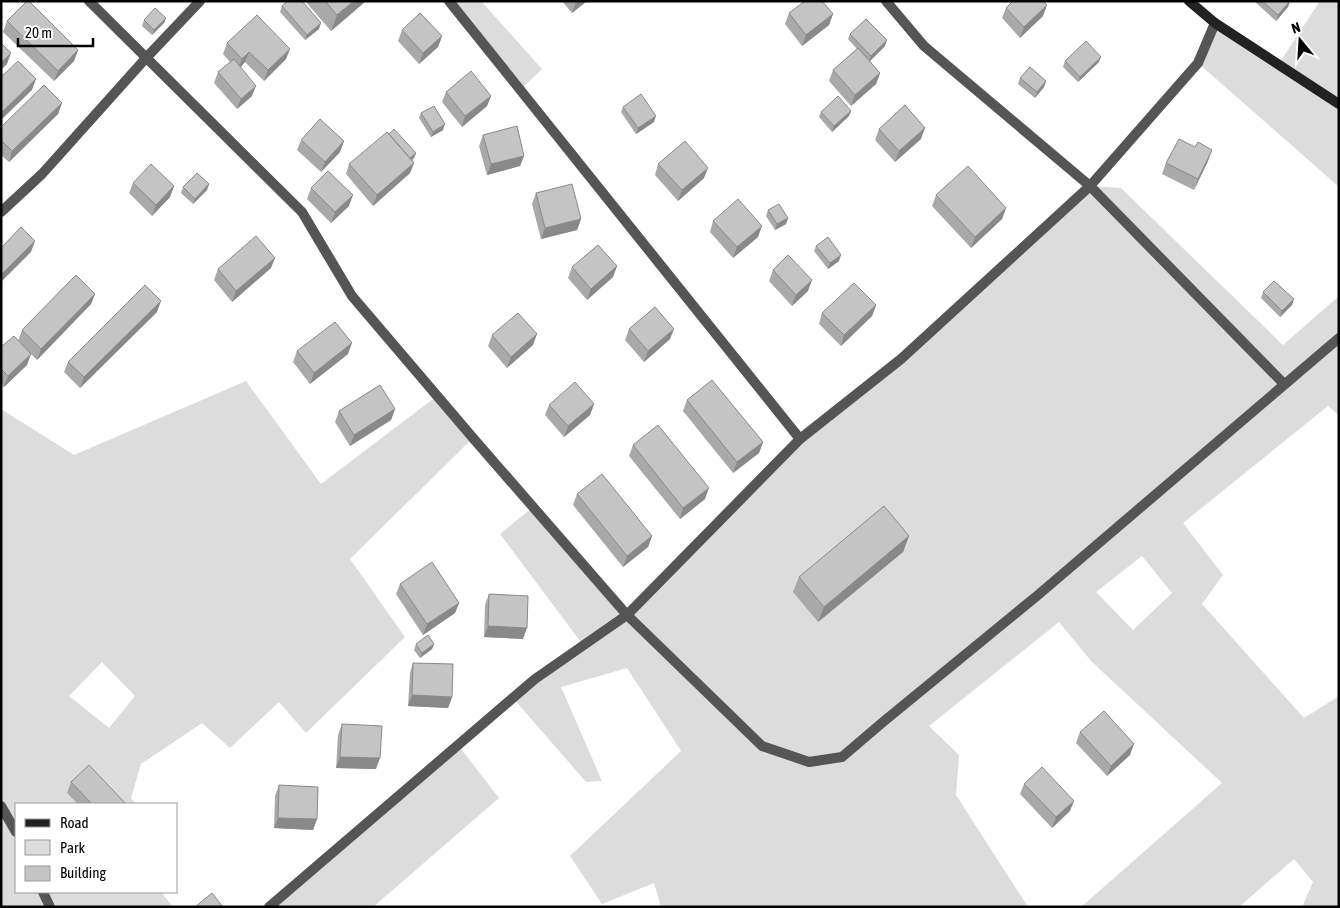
<svg xmlns="http://www.w3.org/2000/svg" width="1340" height="908" font-family="'Asap Condensed',sans-serif">
	<style>
		.green { fill: #dcdcdc; fill-rule: evenodd }
		.lines { fill: none; stroke-linecap: round; stroke-linejoin: round }
		.street { stroke: #555; stroke-width: 10 }
		.secondary { stroke: #222; stroke-width: 10 }
		.wall { fill: #a9a9a9 }
		.shaded-wall { fill: #898989 }
		.building { fill: #c4c4c4; stroke: #898989 }
	</style>
	<rect width="100%" height="100%" fill="#fff"/>
	<g class="green">
		<path d="M449 1H481L542 69 520 90Z"/>
		<path d="M1320 1H1339V187L1198 63 1215 23 1278 65Z"/>
		<path d="M1090 186 1121 188 1283 345 1339 296V415L1328 406 1183 523 1223 575 1202 604 1304 718 1339 696V907H1302L1313 882 1294 859 1239 907H1081L1222 783 1092 662 1059 622 929 726 959 755 956 795 1028 907H661L654 883 602 904 570 856 681 751 627 668 561 687 602 781 586 782 513 698 583 645 500 534 533 507 627 615 800 440 901 359ZM1142 556 1172 593 1133 630 1096 592Z"/>
		<path d="M246 381 321 484 437 396 473 438 350 559 405 637 306 733 279 702 230 748 202 723 141 764 131 798 136 804H16V892H161L173 907H1V409L74 455ZM102 662 135 696 109 728 69 696Z"/>
		<path d="M458 745 499 798 373 907H269Z"/>
	</g>
	<g class="lines">
		<g class="street">
			<path d="M89 1 302 212 352 296 473 438 627 615 762 746 809 762 842 757 883 722 1038 595 1339 338"/>
			<path d="M449 1 800 439"/>
			<path d="M886 1 924 46 1090 186 1284 384"/>
			<path d="M1 212 42 174 146 58 200 1"/>
			<path d="M1 806 16 832"/>
			<path d="M43 892 50 907"/>
			<path d="M269 907 535 679 627 615 800 439 901 359 1090 186 1198 63 1215 23"/>
		</g>
		<path class="secondary" d="M1189 1 1215 23 1339 104"/>
	</g>
	<g class="wall">
		<path d="M305 1H366L331 31Z"/>
		<path d="M562 1H587L572 13Z"/>
		<path d="M1254 1H1290L1288 7 1276 21Z"/>
		<path d="M282 6 319 29 305 40 280 12Z"/>
		<path d="M1006 8 1043 16 1020 38 1002 18Z"/>
		<path d="M789 13 833 14 829 25 802 46 785 24Z"/>
		<path d="M166 18 164 23 152 35 142 26 144 20Z"/>
		<path d="M7 21 78 50 74 61 54 81 3 32Z"/>
		<path d="M402 30 442 36 438 47 419 64 398 41Z"/>
		<path d="M850 34 885 46 870 61 880 73 876 84 851 106 829 81 833 70 857 49 848 39Z"/>
		<path d="M227 43 286 59 264 81 245 62 241 67 252 96 237 109 214 83 218 72 230 62 223 54Z"/>
		<path d="M1065 61 1099 62 1078 82 1063 67Z"/>
		<path d="M1020 78 1046 81 1044 87 1035 98 1018 84Z"/>
		<path d="M446 92 491 96 487 106 462 127 442 102Z"/>
		<path d="M62 103 58 114 9 162 1 155V127Z"/>
		<path d="M623 107 654 122 636 134 621 112Z"/>
		<path d="M851 111 849 116 832 132 819 117 821 112Z"/>
		<path d="M421 113 443 130 431 137 419 118Z"/>
		<path d="M879 129 921 139 895 162 875 140Z"/>
		<path d="M389 134 416 153 414 158 412 160 414 163 410 173 373 206 346 174 349 164Z"/>
		<path d="M483 135 524 156 520 166 487 175 479 146Z"/>
		<path d="M301 140 344 141 340 152 321 172 297 150Z"/>
		<path d="M1208 161 1194 190 1162 174 1166 163Z"/>
		<path d="M658 164 704 178 678 201 655 175Z"/>
		<path d="M133 183 174 186 170 197 152 216 129 193Z"/>
		<path d="M209 184 207 190 193 204 181 193 183 187Z"/>
		<path d="M311 188 349 206 331 223 307 199Z"/>
		<path d="M536 193 581 219 577 230 541 239 532 204Z"/>
		<path d="M936 195 1006 208 1002 219 971 248 932 206Z"/>
		<path d="M768 210 788 218 786 224 775 230 766 216Z"/>
		<path d="M713 221 758 237 733 258 710 232Z"/>
		<path d="M816 246 839 261 828 269 814 251Z"/>
		<path d="M617 266 613 277 587 300 568 278 572 267Z"/>
		<path d="M271 268 232 302 214 280 218 269Z"/>
		<path d="M773 270 808 291 792 306 769 281Z"/>
		<path d="M1263 292 1292 305 1280 317 1261 298Z"/>
		<path d="M95 294 91 304 37 360 23 346 27 365 4 387 1 384V347L18 341 22 330Z"/>
		<path d="M876 305 872 316 841 346 819 324 822 313Z"/>
		<path d="M157 312 80 388 64 372 68 362Z"/>
		<path d="M629 329 670 339 644 362 625 340Z"/>
		<path d="M492 335 533 345 507 368 488 346Z"/>
		<path d="M297 351 348 354 310 384 293 362Z"/>
		<path d="M687 400 763 442 759 453 733 473 683 411Z"/>
		<path d="M594 404 590 415 564 437 545 415 549 405Z"/>
		<path d="M395 409 391 420 350 446 335 422 339 411Z"/>
		<path d="M633 445 705 499 680 519 629 456Z"/>
		<path d="M577 494 652 536 648 547 623 567 573 505Z"/>
		<path d="M909 536 903 552 818 622 793 592 799 577Z"/>
		<path d="M400 584 459 603 455 613 423 635 396 594Z"/>
		<path d="M489 594 523 639 484 637 485 605Z"/>
		<path d="M416 644H434L432 649 420 658 414 650Z"/>
		<path d="M413 663 452 697 448 708 408 706 410 673Z"/>
		<path d="M342 724 376 769 336 768 338 735Z"/>
		<path d="M1080 732 1130 755 1107 776 1076 743Z"/>
		<path d="M71 782 126 804H78L67 793Z"/>
		<path d="M1024 784 1070 811 1052 828 1020 794Z"/>
		<path d="M279 785 317 819 313 830 274 828 275 796Z"/>
	</g>
	<g class="shaded-wall">
		<path d="M354 1H366L331 31 337 15Z"/>
		<path d="M577 1H587L572 13 576 2Z"/>
		<path d="M1290 1 1288 7 1276 21 1278 15Z"/>
		<path d="M1047 5 1043 16 1020 38 1024 27Z"/>
		<path d="M833 14 829 25 802 46 806 35Z"/>
		<path d="M166 18 164 23 152 35 154 30Z"/>
		<path d="M321 23 319 29 305 40 307 35Z"/>
		<path d="M442 36 438 47 419 64 423 53Z"/>
		<path d="M887 40 885 46 869 62 871 56Z"/>
		<path d="M290 49 286 59 264 81 268 70Z"/>
		<path d="M78 50 74 61 54 81 58 71Z"/>
		<path d="M249 52 245 62 238 70 242 59Z"/>
		<path d="M11 53 7 64 1 70V63Z"/>
		<path d="M1101 57 1099 62 1078 82 1080 77Z"/>
		<path d="M880 73 876 84 851 106 855 95Z"/>
		<path d="M36 79 32 90 1 120V113Z"/>
		<path d="M1046 81 1044 87 1035 98 1037 92Z"/>
		<path d="M256 86 252 96 237 109 241 99Z"/>
		<path d="M491 96 487 106 462 127 465 116Z"/>
		<path d="M62 103 58 114 9 162 12 151Z"/>
		<path d="M851 111 849 116 832 132 834 126Z"/>
		<path d="M656 116 654 122 636 134 638 128Z"/>
		<path d="M445 124 443 130 431 137 433 132Z"/>
		<path d="M925 128 921 139 895 162 899 151Z"/>
		<path d="M344 141 340 152 321 172 325 162Z"/>
		<path d="M1212 150 1208 161 1194 190 1198 179Z"/>
		<path d="M416 153 414 158 405 167 407 161Z"/>
		<path d="M524 156 520 166 487 175 491 164Z"/>
		<path d="M414 163 410 173 373 206 377 195Z"/>
		<path d="M708 168 704 178 678 201 682 190Z"/>
		<path d="M209 184 207 190 193 204 195 199Z"/>
		<path d="M174 186 170 197 152 216 156 205Z"/>
		<path d="M353 195 349 206 331 223 335 212Z"/>
		<path d="M1006 208 1002 219 971 248 975 237Z"/>
		<path d="M788 218 786 224 775 230 777 224Z"/>
		<path d="M581 219 577 230 541 239 545 228Z"/>
		<path d="M762 226 758 237 733 258 737 247Z"/>
		<path d="M35 241 31 252 1 282V275Z"/>
		<path d="M841 255 839 261 828 269 830 263Z"/>
		<path d="M275 258 271 268 232 302 236 291Z"/>
		<path d="M617 266 613 277 587 300 591 289Z"/>
		<path d="M812 280 808 291 792 306 796 295Z"/>
		<path d="M95 294 91 304 37 360 41 349Z"/>
		<path d="M1294 299 1292 305 1280 317 1282 311Z"/>
		<path d="M161 301 157 312 80 388 84 377Z"/>
		<path d="M876 305 872 316 841 346 844 335Z"/>
		<path d="M674 329 670 339 644 362 648 351Z"/>
		<path d="M537 334 533 345 507 368 511 357Z"/>
		<path d="M352 343 348 354 310 384 314 373Z"/>
		<path d="M31 354 27 365 4 387 8 376Z"/>
		<path d="M594 404 590 415 564 437 568 426Z"/>
		<path d="M395 409 391 420 350 446 354 435Z"/>
		<path d="M763 442 759 453 733 473 737 462Z"/>
		<path d="M709 488 705 499 680 519 683 508Z"/>
		<path d="M652 536 648 547 623 567 627 556Z"/>
		<path d="M909 536 903 552 818 622 824 607Z"/>
		<path d="M459 603 455 613 423 635 427 624Z"/>
		<path d="M488 626 527 628 523 639 484 637Z"/>
		<path d="M434 644 432 649 420 658 422 653Z"/>
		<path d="M412 695 452 697 448 708 408 706Z"/>
		<path d="M1134 744 1130 755 1107 776 1111 766Z"/>
		<path d="M340 757 380 758 376 769 336 768Z"/>
		<path d="M1074 801 1070 811 1052 828 1056 817Z"/>
		<path d="M278 818 317 819 313 830 274 828Z"/>
	</g>
	<g class="building">
		<path d="M27 1H29L78 50 58 71 7 21Z"/>
		<path d="M288 1H302L321 23 307 35 282 6Z"/>
		<path d="M325 1H354L337 15Z"/>
		<path d="M805 1H822L833 14 806 35 789 13Z"/>
		<path d="M1013 1H1043L1047 5 1024 27 1006 8Z"/>
		<path d="M1262 1H1290L1278 15Z"/>
		<path d="M155 8 166 18 154 30 144 20Z"/>
		<path d="M420 13 442 36 423 53 402 30Z"/>
		<path d="M257 15 290 49 268 70 249 52 242 59 227 43Z"/>
		<path d="M866 19 887 40 871 56 850 34Z"/>
		<path d="M1086 41 1101 57 1080 77 1065 61Z"/>
		<path d="M1 43 11 53 1 63Z"/>
		<path d="M858 48 880 73 855 95 833 70Z"/>
		<path d="M234 59 256 86 241 99 218 72Z"/>
		<path d="M18 61 36 79 1 113V77Z"/>
		<path d="M1030 67 1046 81 1037 92 1020 78Z"/>
		<path d="M471 71 491 96 465 116 446 92Z"/>
		<path d="M44 85 62 103 12 151 1 140V127Z"/>
		<path d="M641 94 656 116 638 128 623 107Z"/>
		<path d="M838 96 851 111 834 126 821 112Z"/>
		<path d="M905 105 925 128 899 151 879 129Z"/>
		<path d="M434 106 445 124 433 132 421 113Z"/>
		<path d="M320 119 344 141 325 162 301 140Z"/>
		<path d="M517 126 524 156 491 164 483 135Z"/>
		<path d="M394 129 416 153 410 158 389 134Z"/>
		<path d="M387 132 414 163 377 195 349 164Z"/>
		<path d="M1179 139 1195 147 1198 142 1212 150 1198 179 1166 163Z"/>
		<path d="M685 141 708 168 682 190 658 164Z"/>
		<path d="M151 164 174 186 156 205 133 183Z"/>
		<path d="M968 166 1006 208 975 237 936 195Z"/>
		<path d="M328 171 353 195 335 212 311 188Z"/>
		<path d="M197 173 209 184 195 199 183 187Z"/>
		<path d="M572 184 581 219 545 228 536 193Z"/>
		<path d="M738 199 762 226 737 247 713 221Z"/>
		<path d="M779 204 788 218 777 224 768 210Z"/>
		<path d="M21 227 35 241 1 275V248Z"/>
		<path d="M256 236 275 258 236 291 218 269Z"/>
		<path d="M828 237 841 255 830 263 816 246Z"/>
		<path d="M598 245 617 266 591 289 572 267Z"/>
		<path d="M788 255 812 280 796 295 773 270Z"/>
		<path d="M76 275 95 294 41 349 22 330Z"/>
		<path d="M1274 281 1294 299 1282 311 1263 292Z"/>
		<path d="M854 283 876 305 844 335 822 313Z"/>
		<path d="M145 285 161 301 84 377 68 362Z"/>
		<path d="M655 307 674 329 648 351 629 329Z"/>
		<path d="M518 313 537 334 511 357 492 335Z"/>
		<path d="M335 322 352 343 314 373 297 351Z"/>
		<path d="M14 336 31 354 8 376 1 369V347Z"/>
		<path d="M712 380 763 442 737 462 687 400Z"/>
		<path d="M575 382 594 404 568 426 549 405Z"/>
		<path d="M380 385 395 409 354 435 339 411Z"/>
		<path d="M658 425 709 488 683 508 633 445Z"/>
		<path d="M602 474 652 536 627 556 577 494Z"/>
		<path d="M884 506 909 536 824 607 799 577Z"/>
		<path d="M432 562 459 603 427 624 400 584Z"/>
		<path d="M489 594 528 596 527 628 488 626Z"/>
		<path d="M428 635 434 644 422 653 416 644Z"/>
		<path d="M413 663 453 664 452 697 412 695Z"/>
		<path d="M1104 711 1134 744 1111 766 1080 732Z"/>
		<path d="M342 724 382 726 380 758 340 757Z"/>
		<path d="M89 765 126 804H92L71 782Z"/>
		<path d="M1042 767 1074 801 1056 817 1024 784Z"/>
		<path d="M279 785 318 787 317 819 278 818Z"/>
		<path d="M212 893 223 907H195Z"/>
	</g>
	<rect width="1340" height="908" fill="none" stroke="#000000" stroke-width="5"/>
	<rect x="15" y="803" width="162" height="90" fill="#ffffff" stroke="#999999"/>
	<rect x="25" y="819" width="25" height="8" fill="#222222" stroke="#999999"/>
	<text x="60" y="828" font-size="15" fill="#000000">Road</text>
	<rect x="25" y="840" width="25" height="15" fill="#dcdcdc" stroke="#999999"/>
	<text x="60" y="853" font-size="15" fill="#000000">Park</text>
	<rect x="25" y="866" width="25" height="15" fill="#c4c4c4" stroke="#999999"/>
	<text x="60" y="878" font-size="15" fill="#000000">Building</text>
	<g transform="translate(1300 40) rotate(342)" stroke="#ffffff" stroke-width="4" paint-order="stroke">
	<path d="M0-4L9 19L0 12L-9 19Z" fill="#000000"/>
	<text y="-8" font-size="14" font-weight="bold" text-anchor="middle" fill="#000000">N</text>
	</g>
	<path d="M18 38v8h75v-8" fill="none" stroke="#000000" stroke-width="2.5"/>
	<text x="25" y="38" font-size="15" fill="#000000" stroke="#ffffff" stroke-width="4" paint-order="stroke">20 m</text>
</svg>
